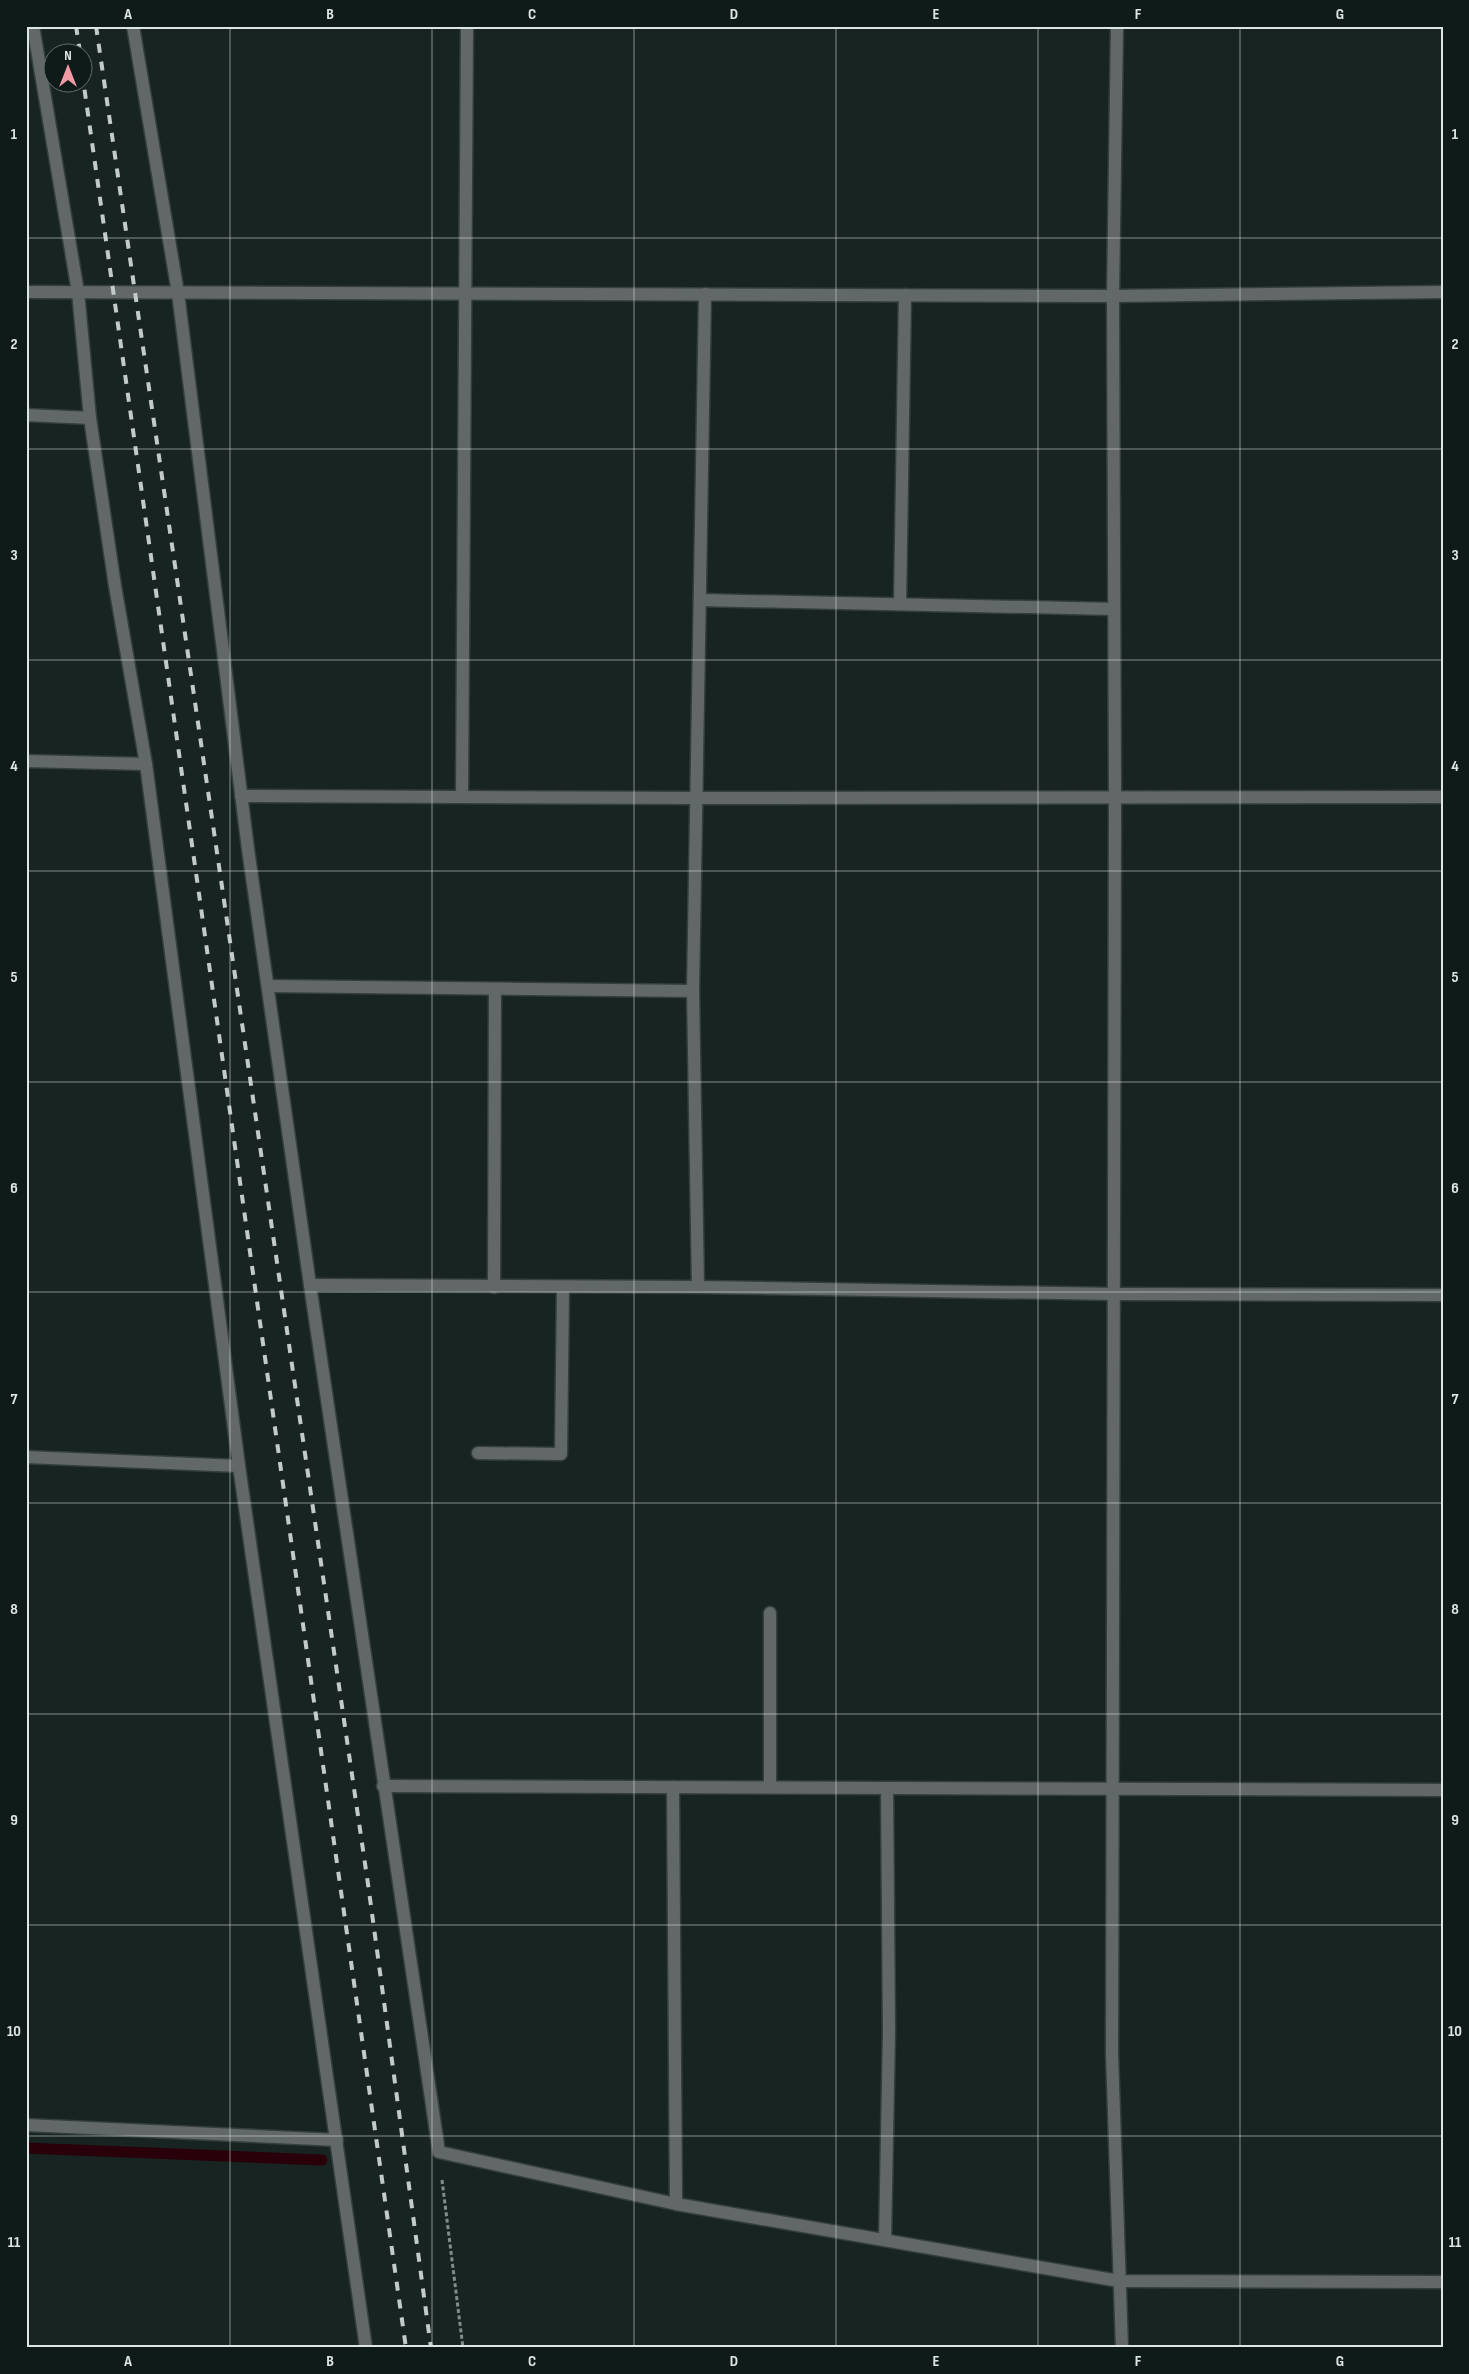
<svg xmlns="http://www.w3.org/2000/svg" width="1469" height="2374" font-family="'Sofia Sans Condensed',sans-serif">
	<style>
		.lines { fill: none; stroke-linecap: round; stroke-linejoin: round }
		.stream { stroke: #290009; stroke-width: 11 }
		.minor-casing { stroke: #343f3d; stroke-width: 15 }
		.path { stroke: #828c8b; stroke-width: 3; stroke-dasharray: 4 2.5; stroke-linecap: butt }
		.minor { stroke: #626867; stroke-width: 12 }
		.rail { stroke: #c3cbca; stroke-width: 4; stroke-dasharray: 9 9; stroke-linecap: butt }
		.grid { fill: none; stroke: #dee6e5; stroke-width: 1; stroke-opacity: 0.55 }
		.neatline { fill: none; stroke: #dee6e5; stroke-width: 2 }
		.grid-label { font-size: 16px; text-anchor: middle; font-weight: bold; fill: #dee6e5 }
	</style>
	<rect width="100%" height="100%" fill="#182422"/>
	<g class="lines">
		<path class="stream" d="M26 2148 322 2160"/>
		<g class="minor-casing">
			<g id="minor">
				<path d="M33 26 78 292 90 418 115 586 146 764 239 1466 366 2348"/>
				<path d="M133 26 178 293 248 849 310 1285 439 2152 676 2204 1119 2281 1443 2282"/>
				<path d="M1117 26 1113 296 1115 798 1112 2054 1122 2348"/>
				<path d="M26 292 1113 296 1443 292"/>
				<path d="M26 415 90 418"/>
				<path d="M700 600 1114 609"/>
				<path d="M900 604 905 295"/>
				<path d="M26 761 146 764"/>
				<path d="M241 796 697 798 1443 797"/>
				<path d="M462 796 467 26"/>
				<path d="M268 986 693 991"/>
				<path d="M310 1285 698 1287 1114 1294 1443 1295"/>
				<path d="M494 1287 495 989"/>
				<path d="M698 1287 693 991 705 294"/>
				<path d="M478 1453 561 1454 563 1288"/>
				<path d="M26 1457 239 1466"/>
				<path d="M383 1786 1443 1790"/>
				<path d="M673 1787 676 2204"/>
				<path d="M770 1787V1613"/>
				<path d="M26 2125 337 2140"/>
				<path d="M885 2240 889 2032 887 1788"/>
			</g>
		</g>
		<path class="path" d="M442 2180 463 2348"/>
		<use href="#minor" class="minor"/>
		<g class="rail">
			<path d="M76 26 80 52"/>
			<path d="M96 26 368 1884 431 2348"/>
			<path d="M82 72 406 2348"/>
		</g>
	</g>
	<path class="grid" d="M230 26V2348M432 26V2348M634 26V2348M836 26V2348M1038 26V2348M1240 26V2348M26 238H1443M26 449H1443M26 660H1443M26 871H1443M26 1082H1443M26 1292H1443M26 1503H1443M26 1714H1443M26 1925H1443M26 2136H1443"/>
	<rect width="1469" height="2374" fill="none" stroke="#0e1b19" stroke-width="55"/>
	<g transform="translate(68 68)"><circle r="24" fill="#0e1b19" stroke="#616c6b"/>
	<path d="M0-4L9 19L0 12L-9 19Z" fill="#f39aa7"/>
	<text y="-8" font-size="14" font-weight="bold" text-anchor="middle" fill="#dee6e5">N</text>
	</g>
	<rect x="28" y="28" width="1414" height="2318" class="neatline"/>
	<g class="grid-label">
		<text x="128" y="19">A</text>
		<text x="330" y="19">B</text>
		<text x="532" y="19">C</text>
		<text x="734" y="19">D</text>
		<text x="936" y="19">E</text>
		<text x="1138" y="19">F</text>
		<text x="1340" y="19">G</text>
		<text x="14" y="139">1</text>
		<text x="1455" y="139">1</text>
		<text x="14" y="349">2</text>
		<text x="1455" y="349">2</text>
		<text x="14" y="560">3</text>
		<text x="1455" y="560">3</text>
		<text x="14" y="771">4</text>
		<text x="1455" y="771">4</text>
		<text x="14" y="982">5</text>
		<text x="1455" y="982">5</text>
		<text x="14" y="1193">6</text>
		<text x="1455" y="1193">6</text>
		<text x="14" y="1404">7</text>
		<text x="1455" y="1404">7</text>
		<text x="14" y="1614">8</text>
		<text x="1455" y="1614">8</text>
		<text x="14" y="1825">9</text>
		<text x="1455" y="1825">9</text>
		<text x="14" y="2036">10</text>
		<text x="1455" y="2036">10</text>
		<text x="14" y="2247">11</text>
		<text x="1455" y="2247">11</text>
		<text x="128" y="2366">A</text>
		<text x="330" y="2366">B</text>
		<text x="532" y="2366">C</text>
		<text x="734" y="2366">D</text>
		<text x="936" y="2366">E</text>
		<text x="1138" y="2366">F</text>
		<text x="1340" y="2366">G</text>
	</g>
</svg>
